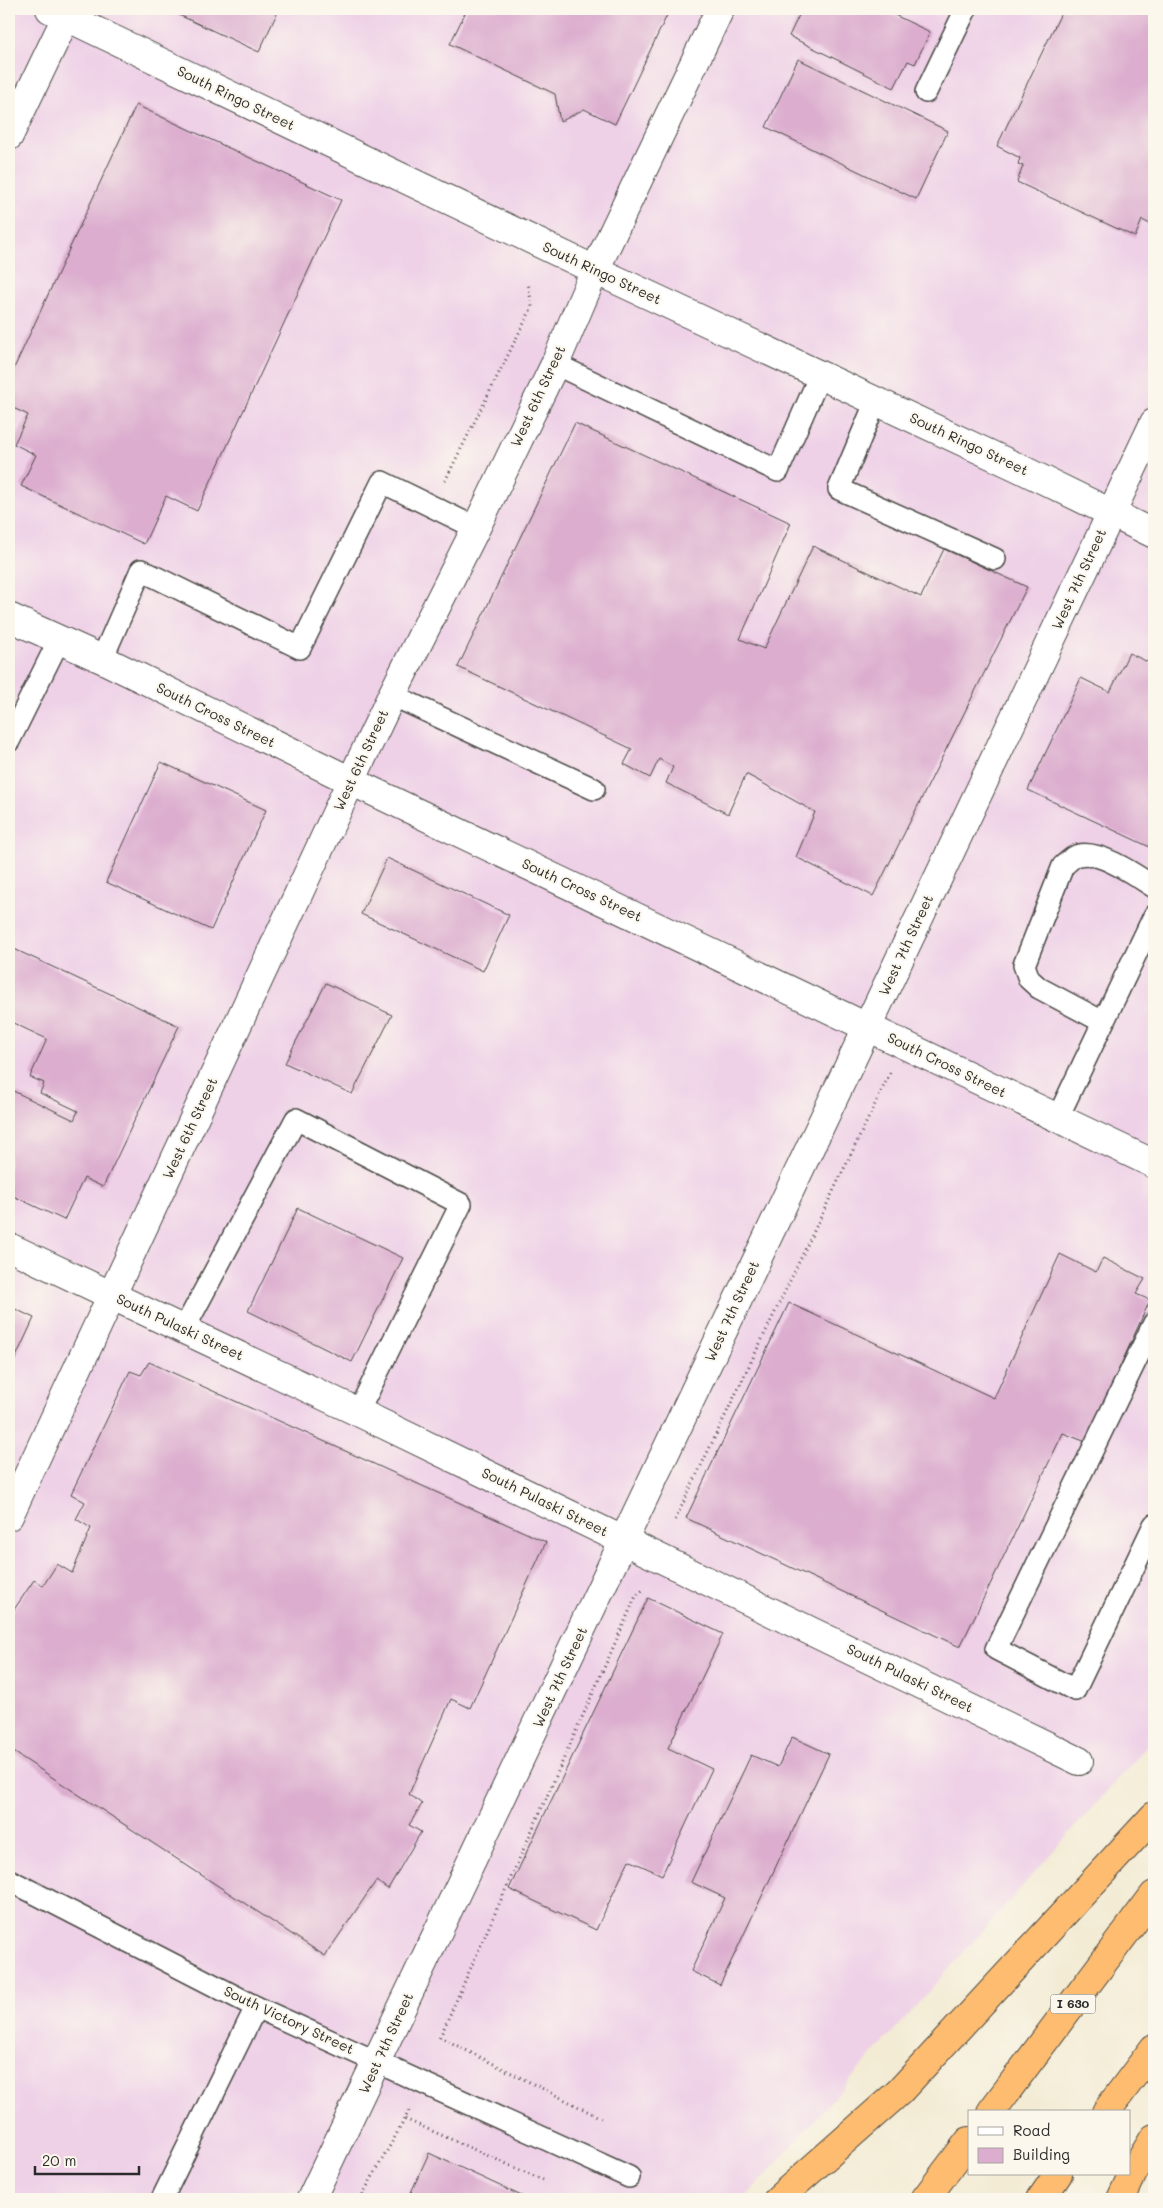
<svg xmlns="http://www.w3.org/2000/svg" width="1163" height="2208" font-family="Mali,sans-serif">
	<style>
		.built { fill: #eed0e7 }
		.building { fill: #dcadcf }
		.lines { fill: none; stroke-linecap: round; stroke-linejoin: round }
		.service-casing { stroke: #494844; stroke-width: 24 }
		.minor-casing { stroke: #494844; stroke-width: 30 }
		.tertiary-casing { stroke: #494844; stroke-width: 30 }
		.motorway-casing { stroke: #494844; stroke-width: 30 }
		.path { stroke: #494844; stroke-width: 3; stroke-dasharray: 1 4; stroke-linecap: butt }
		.service { stroke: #fff; stroke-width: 21 }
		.minor { stroke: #fff; stroke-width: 28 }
		.tertiary { stroke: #fff; stroke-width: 28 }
		.motorway { stroke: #febc70; stroke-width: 28 }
		.labels { text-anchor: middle; stroke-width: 4; stroke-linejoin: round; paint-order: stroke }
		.shield { fill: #fbf7ec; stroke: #696865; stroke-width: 1 }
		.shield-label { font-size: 12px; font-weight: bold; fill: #2b2b2b }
		.street-label { font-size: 14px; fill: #2b2b2b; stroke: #fbf7ec }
	</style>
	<rect width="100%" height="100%" fill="#fbf7ec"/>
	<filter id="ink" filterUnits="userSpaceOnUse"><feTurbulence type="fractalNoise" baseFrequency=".02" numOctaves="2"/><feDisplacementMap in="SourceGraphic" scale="10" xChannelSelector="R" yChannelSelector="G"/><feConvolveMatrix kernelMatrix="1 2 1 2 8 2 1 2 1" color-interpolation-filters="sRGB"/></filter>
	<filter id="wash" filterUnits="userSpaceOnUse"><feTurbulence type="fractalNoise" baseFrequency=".0096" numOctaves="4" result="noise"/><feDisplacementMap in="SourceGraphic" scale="20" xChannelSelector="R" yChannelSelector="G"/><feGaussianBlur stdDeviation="1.12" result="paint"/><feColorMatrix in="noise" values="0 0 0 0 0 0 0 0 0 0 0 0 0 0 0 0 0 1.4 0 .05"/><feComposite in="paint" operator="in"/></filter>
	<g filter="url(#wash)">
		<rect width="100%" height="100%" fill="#f3ebd4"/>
		<path class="built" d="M9 9H1154V1738L744 2199H9Z"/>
		<g id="blocks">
			<g class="building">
				<path d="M166 9H279L259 52Z"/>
				<path d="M467 9H670L615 124 584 109 560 122 555 94 450 44Z"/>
				<path d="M802 9H882L930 32 915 64 908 61 894 88 789 36Z"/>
				<path d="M1063 9H1154V226L1142 220 1135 237 1017 182 1023 166 1018 164 1020 158 997 146Z"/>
				<path d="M798 59 948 131 916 199 766 127Z"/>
				<path d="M136 105 341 200 197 511 166 496 144 544 21 486 36 455 14 444 28 415 9 406V379Z"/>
				<path d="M575 423 791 523 740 639 764 649 813 546 921 597 944 549 1027 587 873 896 796 857 815 812 746 774 728 814 666 783 673 767 659 759 650 778 624 764 632 749 458 667Z"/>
				<path d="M1129 653 1154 665V849L1028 790 1081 678 1110 692Z"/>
				<path d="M161 762 266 810 211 930 106 882Z"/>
				<path d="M387 858 509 915 483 971 361 914Z"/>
				<path d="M12 948 179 1026 103 1187 84 1178 64 1220 9 1194V1089L74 1120 78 1111 40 1093 44 1083 30 1077 47 1039 9 1021V955Z"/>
				<path d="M326 983 392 1015 352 1094 285 1063Z"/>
				<path d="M298 1208 403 1258 352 1362 248 1311Z"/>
				<path d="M1060 1254 1096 1272 1103 1258 1145 1279 1136 1294 1150 1300 1086 1442 1063 1433 960 1647 686 1518 789 1303 994 1398Z"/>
				<path d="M9 1306 34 1318 9 1372Z"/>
				<path d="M149 1362 546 1542 470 1708 451 1699 409 1794 422 1804 409 1825 421 1832 388 1889 376 1881 325 1956 9 1749V1617L34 1580 43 1586 57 1564 72 1573 91 1528 76 1519 85 1502 71 1494 130 1371 141 1375Z"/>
				<path d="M648 1598 723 1634 668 1748 712 1769 662 1875 629 1860 596 1930 509 1889Z"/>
				<path d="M792 1737 829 1754 720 1985 691 1971 725 1898 691 1882 751 1755 778 1767Z"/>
				<path d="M429 2153 528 2199H408Z"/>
			</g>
		</g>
	</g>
	<g filter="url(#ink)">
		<use href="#blocks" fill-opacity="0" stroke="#494844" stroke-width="1"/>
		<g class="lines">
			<g class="service-casing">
				<g id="service">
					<path d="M926 92 966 9"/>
					<path d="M555 364 778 471 820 375"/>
					<path d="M876 401 839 489 995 559"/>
					<path d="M102 659 141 570 300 648 382 482 476 528"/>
					<path d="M392 695 594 789"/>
					<path d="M9 741 59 640"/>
					<path d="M1103 1022 1039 988 1029 979 1024 965 1063 866C1068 862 1073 856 1079 855 1100 850 1137 876 1154 887"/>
					<path d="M1057 1119 1154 916"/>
					<path d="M1154 1323 996 1649 1075 1690 1154 1525"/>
					<path d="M184 1329 296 1119 461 1204 358 1412"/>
					<path d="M9 1880 256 2007 629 2177"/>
					<path d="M162 2199 256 2007"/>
				</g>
			</g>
			<g class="minor-casing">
				<path id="minor" d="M9 1247 358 1412 1079 1761"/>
			</g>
			<g class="tertiary-casing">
				<g id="tertiary">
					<path d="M50 9 595 270 1017 467 1154 534"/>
					<path d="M9 136 70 9"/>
					<path d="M9 617 102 659 351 781 1154 1164"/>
					<path d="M9 1516 351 781 392 695 476 528 555 364 595 270 720 9"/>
					<path d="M311 2199 1154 423"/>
				</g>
			</g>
			<g class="motorway-casing">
				<g id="motorway">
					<path d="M991 2112 1154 1895"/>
					<path d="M1106 2112 1154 2048"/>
					<path d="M778 2199 899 2092 1154 1816"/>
					<path d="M925 2199 969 2141"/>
					<path d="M1041 2199 1058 2174"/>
					<path d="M1121 2199 1133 2173 1154 2138"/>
				</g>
			</g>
			<g class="path">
				<path d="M445 481 532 307 528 282"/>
				<path d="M675 1520 890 1073"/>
				<path d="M601 2118 440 2037 636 1596 644 1589"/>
				<path d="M405 2119 543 2180"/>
				<path d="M360 2199 405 2119 410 2108"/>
			</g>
			<use href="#service" class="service"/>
			<use href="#minor" class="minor"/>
			<use href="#tertiary" class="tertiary"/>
			<use href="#motorway" class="motorway"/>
		</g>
	</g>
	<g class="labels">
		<rect class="shield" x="1050.5" y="1994.5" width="45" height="19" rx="4"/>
		<g class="shield-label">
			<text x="1073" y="2008">I 630</text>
		</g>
		<g class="street-label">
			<text transform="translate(236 98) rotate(26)" y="5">South Ringo Street</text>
			<text transform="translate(602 273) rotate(25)" y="5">South Ringo Street</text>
			<text transform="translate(538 396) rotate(-65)" y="5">West 6th Street</text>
			<text transform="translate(969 444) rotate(25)" y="5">South Ringo Street</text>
			<text transform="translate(1079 579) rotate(-65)" y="5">West 7th Street</text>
			<text transform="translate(216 715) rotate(26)" y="5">South Cross Street</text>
			<text transform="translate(361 760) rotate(-65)" y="5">West 6th Street</text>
			<text transform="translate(582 890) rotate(25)" y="5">South Cross Street</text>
			<text transform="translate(906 945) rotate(-65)" y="5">West 7th Street</text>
			<text transform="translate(947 1065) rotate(26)" y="5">South Cross Street</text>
			<text transform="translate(190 1128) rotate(-65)" y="5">West 6th Street</text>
			<text transform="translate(732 1311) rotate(-65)" y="5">West 7th Street</text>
			<text transform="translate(180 1327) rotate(25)" y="5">South Pulaski Street</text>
			<text transform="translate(545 1502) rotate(26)" y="5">South Pulaski Street</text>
			<text transform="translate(560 1677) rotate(-65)" y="5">West 7th Street</text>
			<text transform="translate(910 1678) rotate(26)" y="5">South Pulaski Street</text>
			<text transform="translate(289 2020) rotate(25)" y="5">South Victory Street</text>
			<text transform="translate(386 2043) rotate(-65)" y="5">West 7th Street</text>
		</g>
	</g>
	<rect width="1163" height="2208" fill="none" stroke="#fbf7ec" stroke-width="30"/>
	<rect x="968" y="2110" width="162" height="65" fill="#fbf7ec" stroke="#a8a59f"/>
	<rect x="978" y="2127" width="25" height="8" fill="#ffffff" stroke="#a8a59f"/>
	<text x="1013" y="2136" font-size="15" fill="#2b2b2b">Road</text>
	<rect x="978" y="2148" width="25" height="15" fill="#dcadcf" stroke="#a8a59f"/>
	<text x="1013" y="2160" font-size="15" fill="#2b2b2b">Building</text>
	<path d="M35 2166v8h104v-8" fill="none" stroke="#2b2b2b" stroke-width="2.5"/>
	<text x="42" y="2166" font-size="15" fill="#2b2b2b" stroke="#fbf7ec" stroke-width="4" paint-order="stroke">20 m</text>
</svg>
